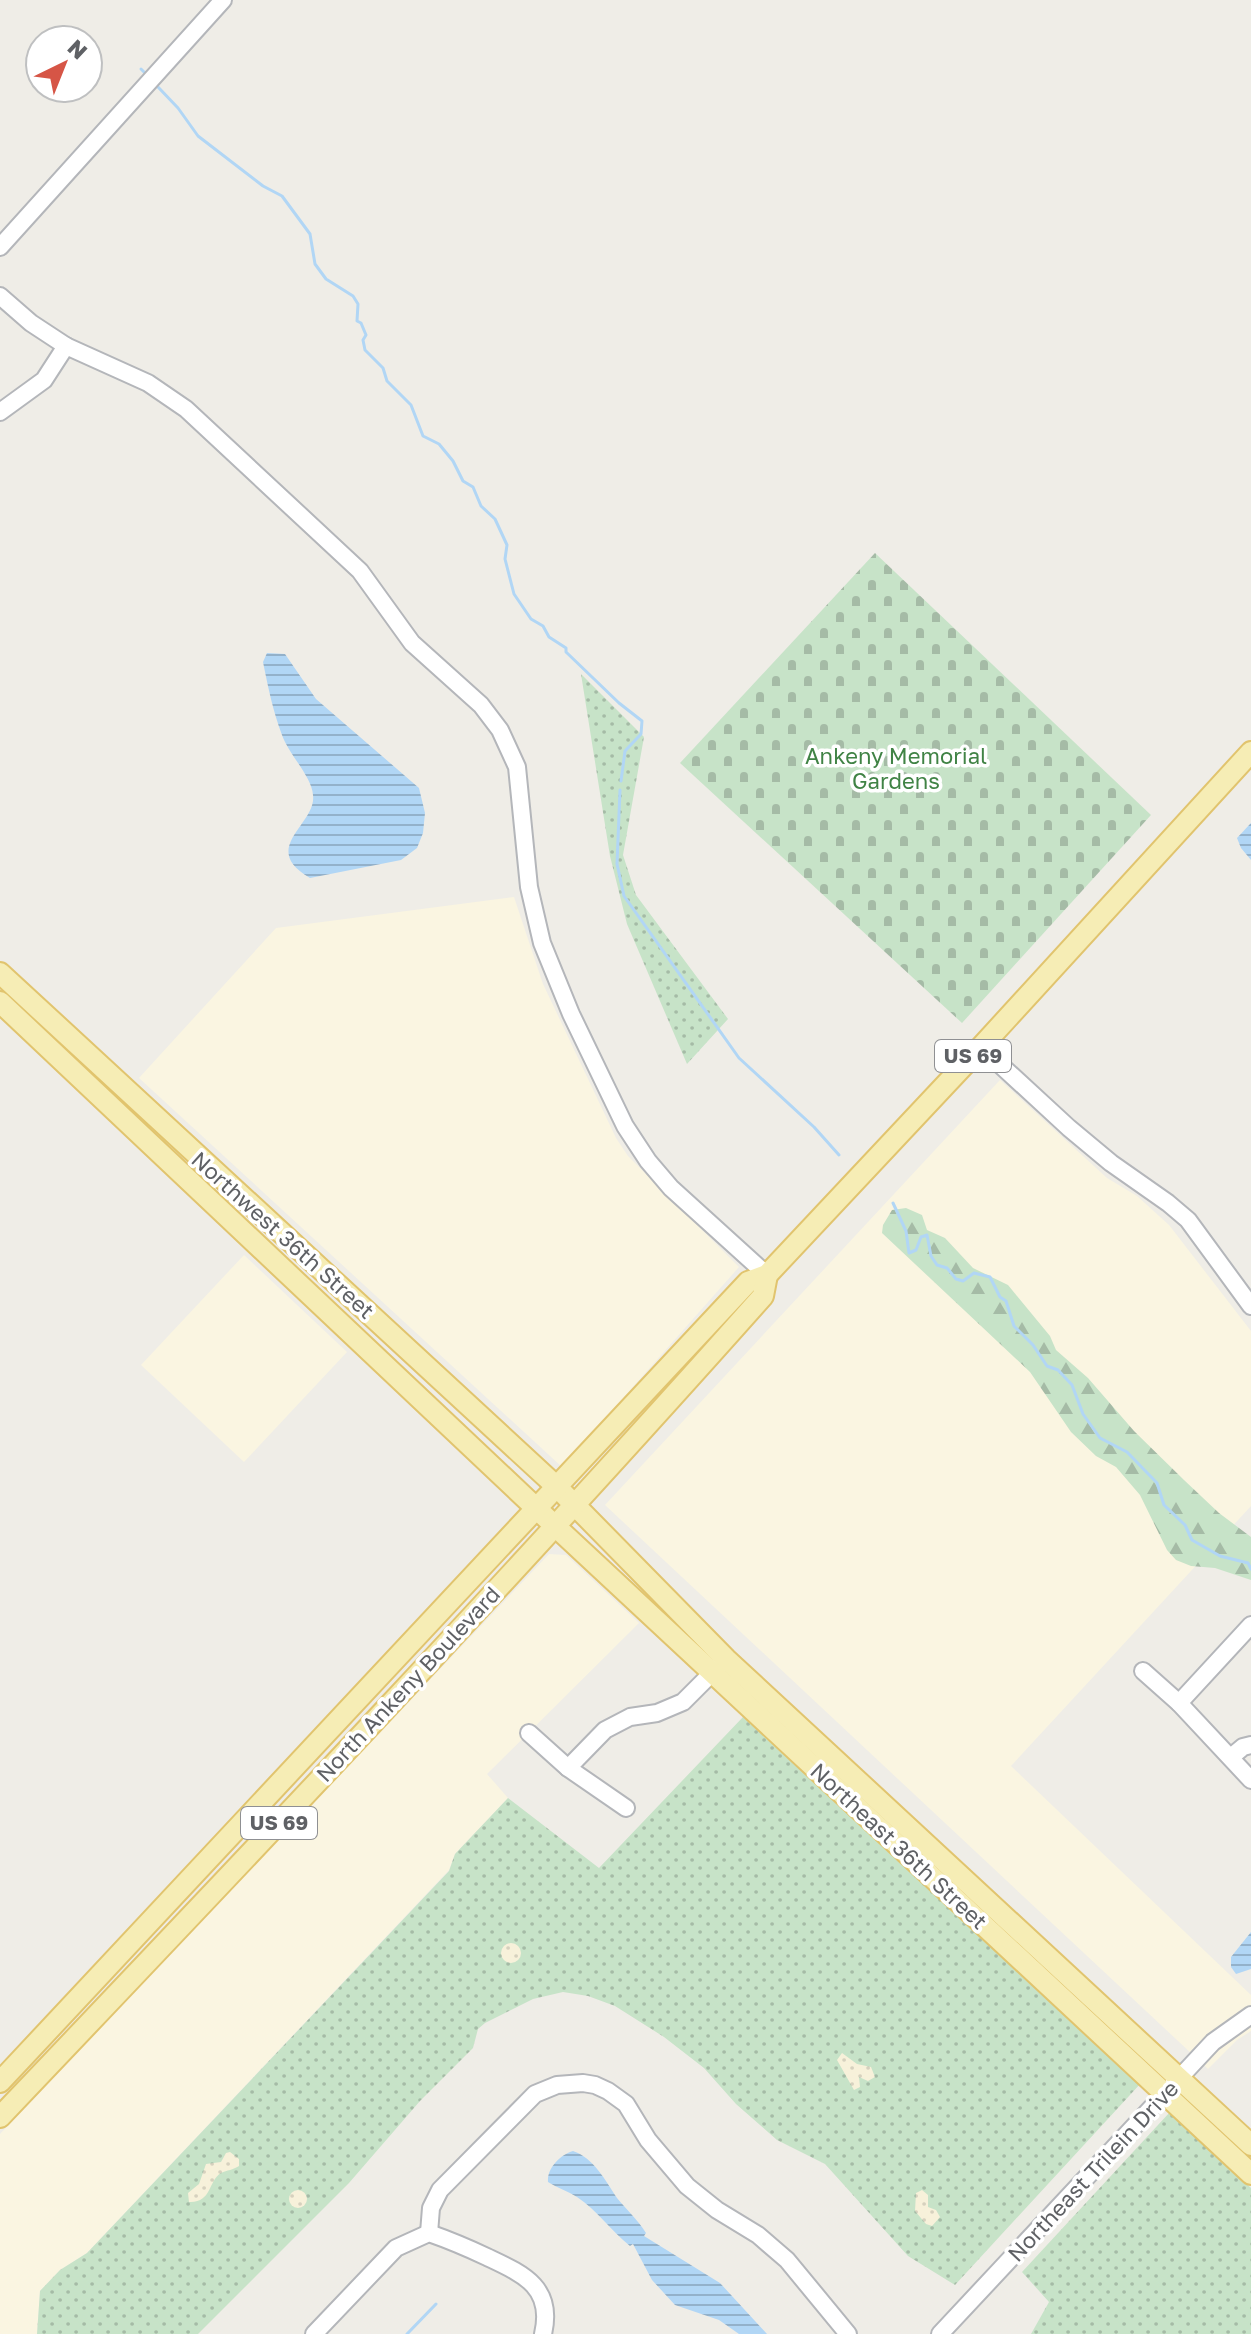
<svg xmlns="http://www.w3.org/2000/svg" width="1251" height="2334" font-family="'Golos Text',sans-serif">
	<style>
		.commercial { fill: #faf5e1 }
		.green { fill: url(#green-dots) }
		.forest { fill: url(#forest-firs) }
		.sand { fill: url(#sand-dots) }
		.cemetery { fill: url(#cemetery-stones) }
		.water { fill: url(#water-rules) }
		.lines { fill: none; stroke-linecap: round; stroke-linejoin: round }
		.stream { stroke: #b1d6f5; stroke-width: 3 }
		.minor-casing { stroke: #b4b6ba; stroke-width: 20 }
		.major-casing { stroke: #e1c46e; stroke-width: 24 }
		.minor { stroke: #fff; stroke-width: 16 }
		.major { stroke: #f6edb5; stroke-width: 20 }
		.labels { text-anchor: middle; stroke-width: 7; stroke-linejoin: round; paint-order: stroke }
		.shield { fill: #fff; stroke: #8f9093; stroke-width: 2 }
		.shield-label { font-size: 20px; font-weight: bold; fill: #5f6165 }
		.park-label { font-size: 22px; fill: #408345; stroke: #fff }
		.street-label { font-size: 22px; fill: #5f6165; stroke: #fff }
	</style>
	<defs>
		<pattern id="green-dots" width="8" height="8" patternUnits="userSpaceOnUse" patternTransform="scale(2)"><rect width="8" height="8" fill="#c7e3c8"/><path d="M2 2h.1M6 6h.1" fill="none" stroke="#a5bba6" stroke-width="1.8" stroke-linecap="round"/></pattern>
		<pattern id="forest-firs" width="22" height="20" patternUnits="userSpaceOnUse" patternTransform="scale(2)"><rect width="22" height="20" fill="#c7e3c8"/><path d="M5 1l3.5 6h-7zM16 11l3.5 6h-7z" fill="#a5bba6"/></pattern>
		<pattern id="sand-dots" width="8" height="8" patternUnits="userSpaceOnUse" patternTransform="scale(2)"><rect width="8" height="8" fill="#f7f1da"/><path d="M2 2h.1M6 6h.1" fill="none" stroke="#d6d1be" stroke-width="1.8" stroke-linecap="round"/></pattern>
		<pattern id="cemetery-stones" width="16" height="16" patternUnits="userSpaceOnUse" patternTransform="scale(2)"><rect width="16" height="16" fill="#c7e3c8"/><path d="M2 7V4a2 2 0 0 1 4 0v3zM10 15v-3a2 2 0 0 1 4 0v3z" fill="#a5bba6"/></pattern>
		<pattern id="water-rules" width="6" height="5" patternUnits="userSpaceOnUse" patternTransform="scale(2)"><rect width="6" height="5" fill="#b1d6f5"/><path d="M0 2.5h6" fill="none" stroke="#93b1ca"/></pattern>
	</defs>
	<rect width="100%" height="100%" fill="#efede7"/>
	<g class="commercial">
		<path d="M514 897 543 984 616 1138 628 1156 739 1267 562 1467 139 1078 276 928Z"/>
		<path d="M1000 1080 1107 1178 1137 1196 1169 1225 1251 1331V1506L1011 1766 1251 1995V2031L1237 2040 1208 2069 605 1505Z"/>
		<path d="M244 1255 347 1352 244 1462 141 1365Z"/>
		<path d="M549 1554 566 1555 639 1623 487 1774 508 1798 455 1854 449 1870 87 2253 60 2270 40 2291 37 2334H0V2134Z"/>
	</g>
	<g class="green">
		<path d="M581 674 644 737 623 855 636 895 728 1019 687 1064 627 924 610 856Z"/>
		<path d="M743 1717 1141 2083 955 2285 908 2256 825 2164 777 2140 736 2104 704 2068 664 2037 615 2006 588 1996 563 1992 533 1999 485 2023 478 2029 473 2048 420 2101 349 2183 198 2334H37L40 2291 60 2270 87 2253 449 1871 455 1854 508 1798 599 1868Z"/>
		<path d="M1170 2112 1251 2188V2334H1031L1049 2302 1022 2272Z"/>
	</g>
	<path class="forest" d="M906 1208 922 1215 927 1230 945 1238 973 1268 1008 1285 1050 1336 1056 1350 1088 1378 1134 1431 1184 1480 1219 1513 1251 1537V1580L1215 1568 1191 1566 1176 1560 1167 1550 1140 1495 1116 1467 1096 1456 1071 1432 1030 1372 882 1233 883 1225 892 1210Z"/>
	<g class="sand">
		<circle cx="511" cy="1953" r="10"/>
		<path d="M842 2053 857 2064 871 2067 875 2077 868 2081 859 2077 860 2087 854 2090 837 2060Z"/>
		<path d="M230 2152 239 2159V2166C233 2170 227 2170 221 2173 208 2181 212 2203 189 2202L188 2193 199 2184 206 2164 221 2162 226 2153Z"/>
		<path d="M922 2190 928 2195V2207L936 2210 940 2217 932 2226 926 2224 915 2211 916 2193Z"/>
		<circle cx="298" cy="2199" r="9"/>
	</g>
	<path class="cemetery" d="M875 553 1151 815 962 1023 680 763Z"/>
	<g class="water">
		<path d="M267 653 285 654 316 699 419 788 425 813 423 833 417 848 401 860 310 878C258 848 317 824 313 795 312 777 288 753 282 735 273 711 268 687 263 662Z"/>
		<path d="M1251 823V860L1241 848 1237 838Z"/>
		<path d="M1251 1932V1969L1236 1974 1231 1967V1957Z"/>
		<path d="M573 2151C594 2158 605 2180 617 2198 627 2210 638 2220 646 2233L644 2236 720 2283 767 2334H739L719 2320 675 2305 652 2280 633 2244 630 2246C611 2231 597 2210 577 2197 568 2191 557 2188 548 2182 547 2168 560 2155 573 2151Z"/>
	</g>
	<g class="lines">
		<g class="stream">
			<path d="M141 69 145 73"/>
			<path d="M158 87 178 108 198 136 263 186 282 196 310 234 315 264 326 279 353 296 358 304 357 321 361 323 366 335 363 340 365 350 383 368 387 381 411 405 423 436 439 444 453 461 463 481 473 487 481 506 495 519 507 545 505 559 514 594 531 619 543 626 549 637 566 648V652L619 703 642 721 641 734 625 751 621 781"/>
			<path d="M620 790 617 864 624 896 739 1058 814 1127 839 1155"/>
			<path d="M893 1203 906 1231 909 1253 916 1250 921 1237 927 1235 931 1256 937 1265 947 1268 956 1279 963 1281 974 1273 990 1277 1000 1297 1006 1301 1014 1326 1033 1345 1047 1366 1058 1370 1072 1385 1083 1414 1100 1438 1127 1452 1157 1483 1164 1505 1185 1525 1192 1540 1220 1556 1248 1563 1251 1569"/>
			<path d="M407 2334 436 2304"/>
		</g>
		<g class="minor-casing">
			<g id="minor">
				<path d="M0 247 223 0"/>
				<path d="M0 296 31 323 66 346 148 383 186 409 360 571 412 643 481 705 500 730 517 767 529 887 542 943 571 1014 625 1126 648 1161 671 1188 767 1275"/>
				<path d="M0 412 44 380 66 346"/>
				<path d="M981 1047 1069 1128 1111 1163 1168 1203 1188 1220 1251 1306"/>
				<path d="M1143 1671 1179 1703 1251 1780"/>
				<path d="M1179 1703 1251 1625"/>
				<path d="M529 1733 568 1768 626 1808"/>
				<path d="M1231 1757 1243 1747 1251 1745"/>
				<path d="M568 1768 605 1730 630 1717 657 1713 683 1702 721 1664"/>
				<path d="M429 2233 431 2208 440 2190 535 2094 557 2085 583 2083 595 2085 608 2091 626 2104 648 2140 687 2186 717 2210 758 2235 787 2260 848 2334"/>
				<path d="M314 2334 396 2248 429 2233C449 2240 468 2248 487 2257 523 2274 554 2287 543 2334"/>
				<path d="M940 2334 1213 2042 1251 2015"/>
			</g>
		</g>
		<g class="major-casing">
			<g id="major">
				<path d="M0 973 557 1487 726 1659 1251 2145"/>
				<path d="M0 1002 555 1526 1251 2174"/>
				<path d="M0 2082 748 1282 767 1275 981 1047 1251 752"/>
				<path d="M0 2117C258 1846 515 1575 763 1296L767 1275"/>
			</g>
		</g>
		<use href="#minor" class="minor"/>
		<use href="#major" class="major"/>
	</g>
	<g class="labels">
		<g class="shield">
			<rect x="935" y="1040" width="76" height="32" rx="6"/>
			<rect x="241" y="1807" width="76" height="32" rx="6"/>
		</g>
		<g class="shield-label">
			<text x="973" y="1063">US 69</text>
			<text x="279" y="1830">US 69</text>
		</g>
		<g class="park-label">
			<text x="896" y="764">Ankeny Memorial<tspan x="896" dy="25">Gardens</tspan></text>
		</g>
		<g class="street-label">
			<text transform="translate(283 1235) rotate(42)" y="8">Northwest 36th Street</text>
			<text transform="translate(408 1684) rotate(-47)" y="8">North Ankeny Boulevard</text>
			<text transform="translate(899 1846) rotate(43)" y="8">Northeast 36th Street</text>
			<text transform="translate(1093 2171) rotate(-47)" y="8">Northeast Trilein Drive</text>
		</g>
	</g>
	<g transform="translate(64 64) rotate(43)"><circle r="38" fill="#ffffff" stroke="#bfc0c1" stroke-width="2"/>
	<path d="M0-6L14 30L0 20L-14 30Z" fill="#d65546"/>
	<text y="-12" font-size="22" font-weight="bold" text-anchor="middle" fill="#5f6165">N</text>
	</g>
</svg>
